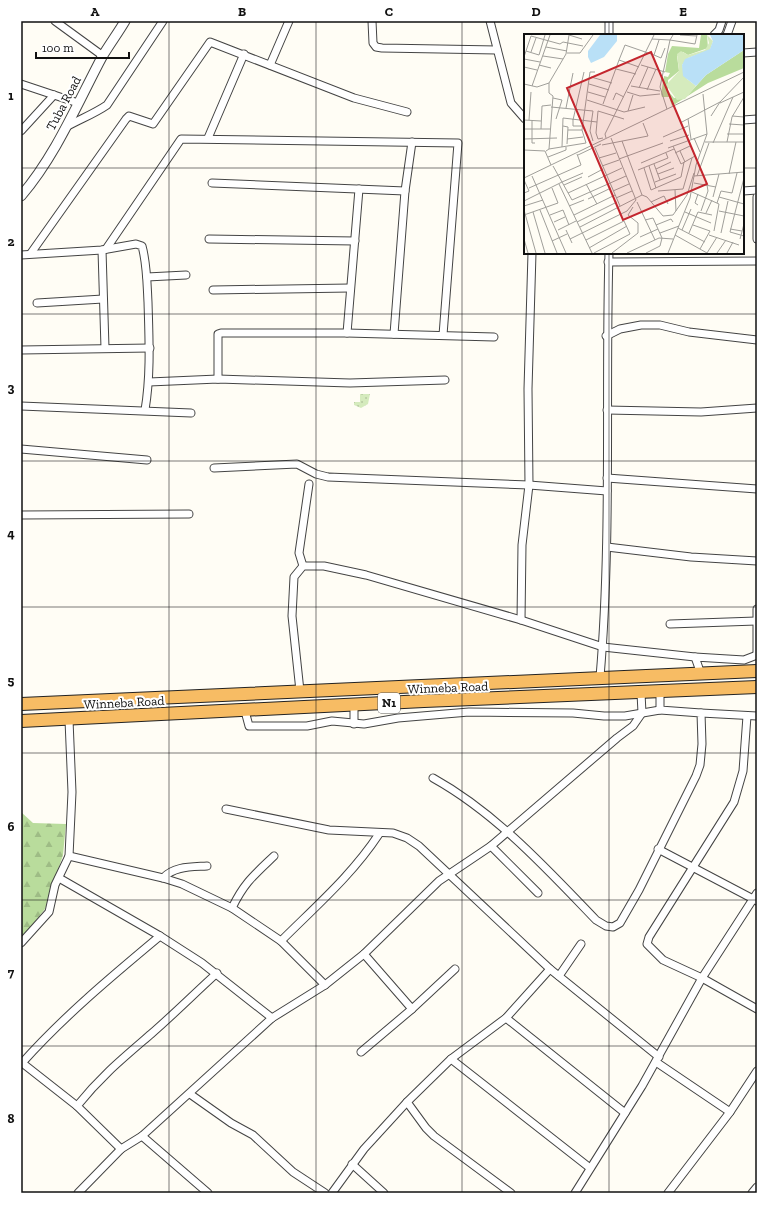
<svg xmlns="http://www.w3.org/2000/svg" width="778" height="1214" font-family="'Zilla Slab',serif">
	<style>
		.grass { fill: url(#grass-dots) }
		.forest { fill: url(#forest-firs) }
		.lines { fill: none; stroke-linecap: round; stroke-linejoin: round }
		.minor-casing { stroke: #444; stroke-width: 9 }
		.tertiary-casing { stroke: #444; stroke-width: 11 }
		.trunk-casing { stroke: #222; stroke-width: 14 }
		.minor { stroke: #fff; stroke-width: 7 }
		.tertiary { stroke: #fff; stroke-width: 9 }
		.trunk { stroke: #f7bc64; stroke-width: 12 }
		.grid { fill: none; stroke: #111; stroke-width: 1; stroke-opacity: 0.55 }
		.labels { text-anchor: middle; stroke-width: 4; stroke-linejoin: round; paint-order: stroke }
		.shield { fill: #fff; stroke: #585858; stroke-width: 1 }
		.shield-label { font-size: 12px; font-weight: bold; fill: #111 }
		.street-label { font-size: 13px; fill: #111; stroke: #fff }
		.inset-road { fill: none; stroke: #a09f9a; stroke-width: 1 }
		.view { fill: #c4262e; fill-opacity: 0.15; stroke: #c4262e; stroke-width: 2 }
		.inset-edge { fill: none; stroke: #111; stroke-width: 2 }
		.neatline { fill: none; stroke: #111; stroke-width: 1.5 }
		.grid-label { font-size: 13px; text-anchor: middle; font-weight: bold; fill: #111 }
	</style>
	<defs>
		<pattern id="grass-dots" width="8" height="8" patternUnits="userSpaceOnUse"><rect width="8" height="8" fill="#d5ebbd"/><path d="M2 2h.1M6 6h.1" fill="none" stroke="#b6c8a1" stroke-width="1.8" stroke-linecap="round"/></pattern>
		<pattern id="forest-firs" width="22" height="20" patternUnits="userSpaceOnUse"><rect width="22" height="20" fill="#b9dc9c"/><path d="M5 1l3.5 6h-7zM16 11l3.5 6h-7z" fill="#9ebc85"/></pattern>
	</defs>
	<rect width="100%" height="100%" fill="#fffdf5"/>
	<path class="grass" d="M360 394H370L368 404 361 408 354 405V402H360Z"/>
	<path class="forest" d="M21 812 33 823 66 824 63 855 45 909 21 939Z"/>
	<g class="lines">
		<g class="minor-casing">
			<g id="minor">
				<path d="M55 21 103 56"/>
				<path d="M372 21 373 43 376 47 382 48 497 50"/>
				<path d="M490 21 511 103 525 119"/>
				<path d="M609 21V35"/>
				<path d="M714 35 719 30 722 21"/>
				<path d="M727 35 732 21"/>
				<path d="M743 53 757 52"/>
				<path d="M270 65 289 21"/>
				<path d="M21 84 78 103"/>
				<path d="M743 120 757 119"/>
				<path d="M66 127C80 119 94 114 107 105L163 21"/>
				<path d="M21 131 54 95"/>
				<path d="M208 138 244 54"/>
				<path d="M212 183 405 191"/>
				<path d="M743 191 757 190"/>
				<path d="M757 197V239"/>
				<path d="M209 239 355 241"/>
				<path d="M106 249 181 139 458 143 443 335"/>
				<path d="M102 250 105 348"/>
				<path d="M31 253 126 119 129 116 153 124 210 42 354 98 407 112"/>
				<path d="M21 255 102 250 136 244 142 246C147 264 147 284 148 302 149 338 151 374 145 410"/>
				<path d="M608 262 757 261"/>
				<path d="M147 277 186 275"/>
				<path d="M213 290 350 288"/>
				<path d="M37 303 103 299"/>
				<path d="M347 333 359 189"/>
				<path d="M394 334 405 191 412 142"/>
				<path d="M606 336 620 329 641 325H660L689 332 757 340"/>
				<path d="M21 350 150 348"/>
				<path d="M218 379V334L221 333H347L494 337"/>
				<path d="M149 382 218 379 350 383 445 380"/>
				<path d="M21 406 191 413"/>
				<path d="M607 410 701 412 757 408"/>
				<path d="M21 449 147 460"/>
				<path d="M214 468 297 464 316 474 328 477 529 485 607 491"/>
				<path d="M607 478 757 489"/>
				<path d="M21 515 189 514"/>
				<path d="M607 547 691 557 757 561"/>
				<path d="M303 566 299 553 309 484"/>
				<path d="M757 609V653"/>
				<path d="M521 620 522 545 529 485 528 389 532 253"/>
				<path d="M670 624 756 621"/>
				<path d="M701 674 695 657 744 660 757 655"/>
				<path d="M600 677C612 536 605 394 609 253"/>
				<path d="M300 691 292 616 294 577 303 566H324L366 575 521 620 603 647 695 657"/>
				<path d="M354 706V724"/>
				<path d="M245 711 249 726H307L332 721 364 724 398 718 469 712 573 713 604 716H625L660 710"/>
				<path d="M701 713 757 716"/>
				<path d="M747 716 743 771 734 802 649 937 647 944 663 960 702 978 757 1009"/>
				<path d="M433 778C496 813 547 869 596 920L606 926 613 927 620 923 639 890 696 776 700 765 702 744 701 713 660 710V693"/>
				<path d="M226 809 329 830 393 833 407 838 419 846 550 969 659 1057"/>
				<path d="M491 846 538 893"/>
				<path d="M658 849 757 901"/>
				<path d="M69 856 163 878 182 884 232 908 281 941 325 985"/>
				<path d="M59 878 160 936 202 963 272 1018"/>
				<path d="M163 878C174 866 191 867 207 866"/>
				<path d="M232 908C244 883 254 875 274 856"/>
				<path d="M281 941C316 906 352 875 379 834"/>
				<path d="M21 943 49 912 55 885 69 856 72 792 69 720"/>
				<path d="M364 954 412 1009 455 969"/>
				<path d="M559 976 581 944"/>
				<path d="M506 1018 625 1113"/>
				<path d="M361 1052 412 1009"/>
				<path d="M451 1059 590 1168"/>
				<path d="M21 1062 77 1106"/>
				<path d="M656 1062 730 1112"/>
				<path d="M22 1063C64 1016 112 976 160 936"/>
				<path d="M190 1094 231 1123 253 1135 293 1172 325 1193"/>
				<path d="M407 1102 426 1128 434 1136 511 1193"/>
				<path d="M142 1136 208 1193"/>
				<path d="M121 1149 77 1106C101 1076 122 1059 151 1034 174 1014 195 993 217 973"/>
				<path d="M352 1164 384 1193"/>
				<path d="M78 1193 121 1149 142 1136 272 1018 325 985 364 954 439 881 491 846 617 738 633 726 642 713 641 693"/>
				<path d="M332 1193 364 1149 407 1102 451 1059 506 1018 550 969"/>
				<path d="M575 1193 642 1086 702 978 757 893"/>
				<path d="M668 1193 730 1112 757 1071"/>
				<path d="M752 1193 757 1187"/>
			</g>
		</g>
		<g class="tertiary-casing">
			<path id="tertiary" d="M21 196C56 155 77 104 102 57 109 45 118 33 125 21"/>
		</g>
		<g class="trunk-casing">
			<g id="trunk">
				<path d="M21 704 757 671"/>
				<path d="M21 721 424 701 757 687"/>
			</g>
		</g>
		<use href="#minor" class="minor"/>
		<use href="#tertiary" class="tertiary"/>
		<use href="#trunk" class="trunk"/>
	</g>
	<path class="grid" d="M169 21V1193M316 21V1193M462 21V1193M609 21V35M21 168H525M743 168H757M609 253V1193M21 314H757M21 461H757M21 607H757M21 753H757M21 900H757M21 1046H757"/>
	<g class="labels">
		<rect class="shield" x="378" y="693" width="22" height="20" rx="3"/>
		<g class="shield-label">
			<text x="389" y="707">N1</text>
		</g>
		<g class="street-label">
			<text transform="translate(63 103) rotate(-62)" y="5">Tuba Road</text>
			<text transform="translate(448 687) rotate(-2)" y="5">Winneba Road</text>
			<text transform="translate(124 702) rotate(-3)" y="5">Winneba Road</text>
		</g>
	</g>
	<g transform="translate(524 34)">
		<rect width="220" height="220" fill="#fffdf5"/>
		<path d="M177 1H183L184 14 164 21 159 18 153 22 155 37 144 46V57L150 64 164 61 182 41 220 16V34L184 49 148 72 145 63H138L137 60 140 42 144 43 146 39 141 38 144 20 148 12 175 14Z" fill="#b9dc9c"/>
		<path d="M183 1 189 7 186 16 164 24 158 31 163 45 172 52 161 65 153 66 142 51 155 37 153 20 157 17 164 21 181 16 185 9Z" fill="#d5ebbd"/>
		<path d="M76 1H93V7L80 23 67 29 64 23V17ZM186 1H220V16L182 41 172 52 159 42 158 31 161 25 186 15 189 7Z" fill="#b9e0f7"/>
		<path class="inset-road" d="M45 1 58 5M156 1 173 2M128 5 146 6 149 1M22 13 43 17M2 17 15 21M7 18 12 4M43 19H56L69 1M15 21 21 1M130 21 137 24 141 14M19 22 39 25M0 23 7 2 36 10 39 8 59 12M0 25 16 28M15 31 27 34M0 33 13 36M115 33 95 26 101 11 130 21 135 6M124 33 141 38M92 35 112 40M67 43 88 49M0 50 13 53 25 49 42 20 45 1M65 50 85 56M8 52 26 1M107 52 136 57M115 54 124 33 117 31M123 56 132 35M64 58 81 63M103 58 116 62 136 60M29 64 38 66 32 85M63 66 100 78 121 73M89 66 92 59 100 63M196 69 220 58M79 70 95 26M27 73 69 77 66 97 69 107M42 74 49 39M143 75 136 53 146 6 171 10 173 1M104 77 109 61M187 82 196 68M208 82 220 83M49 85V92H59M164 85 167 105M0 86 17 87M5 86 7 58M49 86 60 38M8 87V109H11M156 89 196 68 220 43M205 90 220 91M39 92 44 93 43 110M0 95H26M17 95 18 72 27 71M44 96H58M203 100H220M139 103 164 92M79 104 74 105 72 99 74 77 100 85M82 104 81 100 130 1M170 104 176 118M0 105 33 104M43 105 59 103M98 107 118 161M146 107 165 101M181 108H220M203 108 208 83 220 63M189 109 209 63M78 111 124 102 119 89M149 112 157 130 171 122 164 106M38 113 39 84 73 88M71 114 96 172M144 114 183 100M25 115 62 109 58 96 66 38H71M0 116 21 117 27 131M22 117 25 115 29 62 25 59V49M156 117 161 128M151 119 166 112M54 121 77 110M24 123 42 116V113M75 124 92 119M95 125 139 109M117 129 150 115M130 130 136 146M78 132 95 126M125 132 132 154M120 134 127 156 157 143 160 128M132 135 147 128M114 136 144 124 142 119M59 139 38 148 48 166 102 142M134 140 150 134M205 140 212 108M8 142 42 219M170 142 220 138M173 142 185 109M64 143 79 135M0 144 220 38M220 144 206 198 220 202M131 148 152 140M170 149 192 153M35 150 68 219M62 150 73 170M40 151 58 143M5 154 57 131 53 120M151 156 152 177M89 157 105 150M134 157 159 155 168 124M168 158 195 170 190 197M0 159 5 157 0 146M44 159 98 134M189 163 195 140M195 163 220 170M92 164 108 157M64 165 87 154M0 167 38 148 29 132M113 168 131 206M127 168 140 162 144 170M193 169 197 157 208 159 213 139M174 171 171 169 174 160M0 172 19 166M45 172 60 166M0 176 12 219M16 176 33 219M177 177 184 157 183 151M195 177 220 182M9 178 21 219M161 178 187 189M182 179 188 166M0 181 34 169 28 154M26 181 39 176 45 191M50 181 91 161M121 186 129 184 138 204M30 188 41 183M53 188 93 168M132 191 147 185 149 188M169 191 186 197 176 215M56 193 118 161 123 163 139 182 149 181 163 161 170 139M154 194 181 208M206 195 218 197M34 196 52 187M42 196 48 209M158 196 167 175M136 199 155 192M165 199 174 178 188 181M197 199 204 167M151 201 183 219M185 201 215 211M116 203 134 195M0 205 4 219M46 205 103 177 112 166 87 104M216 205 220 190M62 206 100 187 106 200 70 219M28 207 43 200M65 214 103 192M88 219 114 199V189L104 181 109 173M103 219 135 204 149 205M122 219 136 212 138 204M144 219 166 164 172 131 183 100 179 60M183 219 193 203M193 219 202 206M203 219 209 208"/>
		<path class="view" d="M127 18 183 150 99 186 43 54Z"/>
		<rect width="220" height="220" class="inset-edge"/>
	</g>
	<rect width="778" height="1214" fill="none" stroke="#ffffff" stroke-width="44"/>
	<path d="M36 52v6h93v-6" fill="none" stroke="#111111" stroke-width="2"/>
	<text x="42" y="52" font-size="12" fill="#111111" stroke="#ffffff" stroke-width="3" paint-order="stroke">100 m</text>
	<rect x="22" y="22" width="734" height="1170" class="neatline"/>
	<g class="grid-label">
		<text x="95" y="16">A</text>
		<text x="242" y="16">B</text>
		<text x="389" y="16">C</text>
		<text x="536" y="16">D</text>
		<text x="683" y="16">E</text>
		<text x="11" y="100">1</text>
		<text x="11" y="246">2</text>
		<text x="11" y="392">3</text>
		<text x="11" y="538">4</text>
		<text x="11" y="685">5</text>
		<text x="11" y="831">6</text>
		<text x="11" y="977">7</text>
		<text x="11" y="1123">8</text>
	</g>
</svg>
